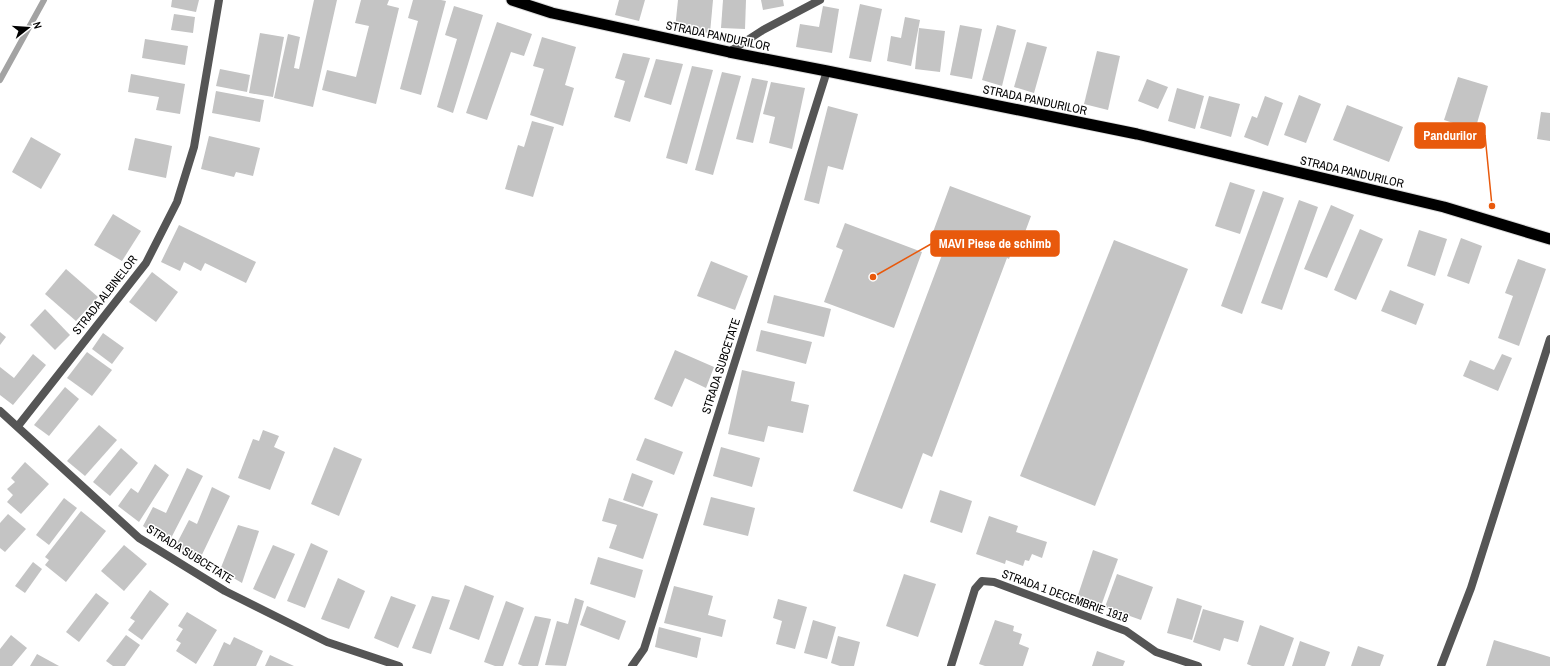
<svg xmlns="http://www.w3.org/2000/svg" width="1550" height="666" font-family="'Archivo Narrow',sans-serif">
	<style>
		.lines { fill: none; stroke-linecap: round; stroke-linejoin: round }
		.stream { stroke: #a3a3a3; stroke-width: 6 }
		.building { fill: #c4c4c4 }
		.trunk-casing { stroke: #dbdbdb; stroke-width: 13 }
		.minor { stroke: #555; stroke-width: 8 }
		.trunk { stroke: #000; stroke-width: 11 }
		.labels { text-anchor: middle; stroke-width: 3; stroke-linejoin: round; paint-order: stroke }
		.street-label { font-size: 12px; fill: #000; stroke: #fff }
		.leader { fill: none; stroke: #e8590c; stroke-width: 1.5 }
		.callout-dot { fill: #e8590c; stroke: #fff; stroke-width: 1.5 }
		.callout { fill: #e8590c; stroke: #e8590c; stroke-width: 1.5 }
		.callout-label { font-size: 13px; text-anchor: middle; font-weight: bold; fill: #fff }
	</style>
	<rect width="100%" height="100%" fill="#fff"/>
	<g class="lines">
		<path class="stream" d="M0 80 44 0"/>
	</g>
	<g class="building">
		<path d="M172 0H199L196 12 171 7Z"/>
		<path d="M314 0H337L313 107 274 98 288 34 300 37 294 68 299 69Z"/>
		<path d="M361 0H389L387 5 399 8 376 104 322 90 327 70 356 77 369 26 355 23Z"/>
		<path d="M413 0H441L446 1 421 95 400 89 418 21 408 18Z"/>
		<path d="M619 0H645L639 21 615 15Z"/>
		<path d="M678 0H713L710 33 675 29Z"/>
		<path d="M723 0H746L745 29 721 28Z"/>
		<path d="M761 0H783L784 6 763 10Z"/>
		<path d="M860 4 882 9 871 62 849 58Z"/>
		<path d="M454 6 483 15 453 113 437 107 457 39 445 35Z"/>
		<path d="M823 6 839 9 832 53 796 47 800 24 819 27Z"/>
		<path d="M174 14 195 17 193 33 171 30Z"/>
		<path d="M905 17 920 20 911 66 887 61 891 36 901 38Z"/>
		<path d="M497 22 532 34 524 56 511 52 487 120 466 113Z"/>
		<path d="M960 25 982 29 972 79 950 75Z"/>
		<path d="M997 25 1016 30 1002 86 982 80Z"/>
		<path d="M919 28 945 31 940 72 915 69Z"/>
		<path d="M260 33 284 37 273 97 249 93Z"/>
		<path d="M542 37 576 47 565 85 574 88 563 126 530 115 544 69 533 66Z"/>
		<path d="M145 39 188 46 185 65 142 58Z"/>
		<path d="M1027 42 1047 47 1034 93 1014 87Z"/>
		<path d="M1097 51 1120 56 1108 110 1084 104Z"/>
		<path d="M623 53 650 58 630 122 614 117 625 81 615 78Z"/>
		<path d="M656 59 683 64 671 105 644 97Z"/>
		<path d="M692 66 713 70 687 164 666 158Z"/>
		<path d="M220 69 250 75 247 92 216 86Z"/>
		<path d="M722 72 741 76 713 175 695 170Z"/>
		<path d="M131 74 185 84 180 114 156 110 159 97 128 92Z"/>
		<path d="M1458 77 1488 86 1475 130 1444 120Z"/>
		<path d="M752 78 768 81 753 143 736 139Z"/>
		<path d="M1147 79 1168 87 1158 109 1138 101Z"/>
		<path d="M771 82 805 88 792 149 769 143 775 117 763 114Z"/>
		<path d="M1177 88 1204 96 1195 129 1168 121Z"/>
		<path d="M216 91 264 100 260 122 212 113Z"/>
		<path d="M1299 95 1321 104 1306 143 1284 135Z"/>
		<path d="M1209 96 1240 104 1231 137 1200 128Z"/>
		<path d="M1265 96 1283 103 1268 146 1244 137 1252 116 1257 118Z"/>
		<path d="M1347 105 1403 127 1389 162 1333 140Z"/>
		<path d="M828 106 858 114 843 170 828 166 819 204 804 200Z"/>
		<path d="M1541 112 1550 113V141L1537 139Z"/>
		<path d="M532 121 554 127 533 197 505 189 518 145 524 147Z"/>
		<path d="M209 136 260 148 253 176 236 172 234 177 201 169Z"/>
		<path d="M31 137 61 154 41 189 12 172Z"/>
		<path d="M135 138 172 146 166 178 128 170Z"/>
		<path d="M1230 182 1255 190 1240 234 1215 226Z"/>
		<path d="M950 186 1031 216 1021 243 1016 241 1009 259 1007 258 932 457 923 453 902 509 853 491 945 247 935 243 939 235 933 232Z"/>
		<path d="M1263 191 1284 198 1242 314 1221 306Z"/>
		<path d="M1299 200 1318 207 1282 310 1261 303Z"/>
		<path d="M1331 205 1354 215 1327 278 1304 269Z"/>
		<path d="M113 214 141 231 122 261 94 245Z"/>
		<path d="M845 223 922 252 894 328 824 302 843 250 836 247Z"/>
		<path d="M179 225 256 262 246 283 205 263 201 271 184 262 180 271 161 262Z"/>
		<path d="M1360 229 1383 239 1356 300 1334 290Z"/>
		<path d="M1419 230 1447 239 1435 276 1407 266Z"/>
		<path d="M1461 238 1482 246 1469 284 1447 276Z"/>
		<path d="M1114 240 1188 269 1095 506 1020 476Z"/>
		<path d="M1518 259 1546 269 1519 346 1498 338 1513 296 1505 293Z"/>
		<path d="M711 261 748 276 735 310 697 296Z"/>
		<path d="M66 269 98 297 76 321 45 294Z"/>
		<path d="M152 272 178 292 156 322 129 302Z"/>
		<path d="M1390 290 1424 304 1416 325 1381 311Z"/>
		<path d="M774 295 831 309 824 337 767 323Z"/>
		<path d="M45 309 70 335 55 350 30 325Z"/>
		<path d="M761 330 812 342 806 364 756 351Z"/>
		<path d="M0 332 6 337 0 345Z"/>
		<path d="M103 333 124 348 112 364 92 349Z"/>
		<path d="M675 350 714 367 706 388 685 378 672 407 654 399Z"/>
		<path d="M87 352 112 370 92 396 67 378Z"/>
		<path d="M33 354 46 365 13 405 0 395V367L14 378Z"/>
		<path d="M1502 354 1512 358 1498 391 1463 376 1470 360 1494 370Z"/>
		<path d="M742 370 795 382 791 401 809 405 803 433 768 426 764 442 728 434Z"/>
		<path d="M65 387 79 399 49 436 34 425Z"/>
		<path d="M99 425 117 440 85 476 67 461Z"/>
		<path d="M263 430 279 436 274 447 285 452 270 490 238 478 253 439 259 441Z"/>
		<path d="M645 438 683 452 674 475 636 460Z"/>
		<path d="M334 447 362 459 339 516 311 504Z"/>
		<path d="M721 447 760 458 752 487 713 476Z"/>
		<path d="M121 448 138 463 110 496 93 482Z"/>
		<path d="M25 462 49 484 21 514 7 502 13 495 7 489 15 482 11 478Z"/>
		<path d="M155 464 169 475 139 522 118 506 131 488 138 493Z"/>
		<path d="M187 468 203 476 168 544 143 526 153 507 166 513Z"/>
		<path d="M632 473 653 481 643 507 623 500Z"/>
		<path d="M212 487 230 496 199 561 176 545 189 520 197 524Z"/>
		<path d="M940 490 972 501 962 533 930 522Z"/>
		<path d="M711 497 755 508 748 536 703 525Z"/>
		<path d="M64 498 77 508 49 545 36 535Z"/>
		<path d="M609 498 658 514 643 559 609 548 617 525 602 521Z"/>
		<path d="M81 511 106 531 66 582 45 565 49 560 45 557Z"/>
		<path d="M8 514 26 529 5 552 0 548V523Z"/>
		<path d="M989 516 1018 526 1016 532 1047 542 1042 558 1032 554 1029 561 1025 560 1023 566 1006 560 1005 564 976 554Z"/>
		<path d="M238 525 259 531 242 583 220 570Z"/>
		<path d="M311 543 328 551 305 608 287 601Z"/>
		<path d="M124 545 147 564 124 591 101 571Z"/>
		<path d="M273 545 295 554 275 599 253 589Z"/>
		<path d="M1093 550 1118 559 1101 606 1077 598Z"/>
		<path d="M598 557 643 570 635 598 590 584Z"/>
		<path d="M33 562 42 569 25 593 15 586Z"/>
		<path d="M904 574 936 584 918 637 886 626Z"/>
		<path d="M1117 574 1153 587 1141 620 1105 607Z"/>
		<path d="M338 578 365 591 349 629 321 619Z"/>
		<path d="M465 585 494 596 479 640 449 629Z"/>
		<path d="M674 586 713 596 708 615 726 620 722 637 664 623Z"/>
		<path d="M150 590 169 604 142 640 128 630 135 621 130 618Z"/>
		<path d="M96 593 109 603 79 642 66 632Z"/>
		<path d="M391 596 416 605 398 648 374 638Z"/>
		<path d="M432 596 450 600 431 654 412 648Z"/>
		<path d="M575 598 584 601 566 666 545 665 557 621 568 624Z"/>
		<path d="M1177 598 1202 606 1192 640 1167 633Z"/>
		<path d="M778 599 807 607 795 649 776 644 782 621 773 618Z"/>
		<path d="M506 601 524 608 503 666H495L484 662Z"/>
		<path d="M587 606 626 621 619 640 580 625Z"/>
		<path d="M1203 609 1244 621 1238 642 1224 638 1220 651 1193 642Z"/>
		<path d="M187 612 217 630 196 664 176 651 181 643 176 640 183 629 178 626Z"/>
		<path d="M535 616 551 619 538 666H523L518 664Z"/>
		<path d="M813 620 836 627 827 659 804 653Z"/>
		<path d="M995 620 1014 626 1013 631 1022 634 1019 644 1029 648 1023 666H985L979 664Z"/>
		<path d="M1260 625 1294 638 1284 666H1252L1247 664Z"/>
		<path d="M659 627 701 638 697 658 655 647Z"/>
		<path d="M11 635 27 648 12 666H0V649Z"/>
		<path d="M126 635 140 645 125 666H113L106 661Z"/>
		<path d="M838 636 860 642 854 666H840L831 663Z"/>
		<path d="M234 637 263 651 256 666H213L224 642 230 645Z"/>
		<path d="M1494 640 1550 657V666H1486Z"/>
		<path d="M1300 641 1330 652 1325 666H1292Z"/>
		<path d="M1358 646 1384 655 1380 666H1351Z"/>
		<path d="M1097 651 1125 661 1123 666H1092Z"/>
		<path d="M37 654 59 666H30Z"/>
		<path d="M270 655 294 666H265Z"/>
	</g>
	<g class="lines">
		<g class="trunk-casing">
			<path id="trunk" d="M512 0 552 13 729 52 827 71 1137 134 1444 207 1550 239"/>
		</g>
		<g class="minor">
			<path d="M729 52 763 30 820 0"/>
			<path d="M0 411 139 538 225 591 327 642 399 666"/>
			<path d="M18 426 146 263 177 202 194 147 219 0"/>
			<path d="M632 666 644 649 827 71"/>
			<path d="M951 666 975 589 982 581 994 582 1126 631 1156 652 1198 666"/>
			<path d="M1441 666 1471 588 1550 339"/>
		</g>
		<use href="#trunk" class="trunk"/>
	</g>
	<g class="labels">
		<g class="street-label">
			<text transform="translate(718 36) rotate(12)" y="4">STRADA PANDURILOR</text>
			<text transform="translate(1035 100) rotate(12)" y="4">STRADA PANDURILOR</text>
			<text transform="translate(1352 172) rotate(13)" y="4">STRADA PANDURILOR</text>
			<text transform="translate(105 295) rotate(-52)" y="4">STRADA ALBINELOR</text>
			<text transform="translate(721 366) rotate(-72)" y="4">STRADA SUBCETATE</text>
			<text transform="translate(190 554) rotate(32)" y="4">STRADA SUBCETATE</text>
			<text transform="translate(1065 596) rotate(20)" y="4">STRADA 1 DECEMBRIE 1918</text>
		</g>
	</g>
	<path class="leader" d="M1492 206L1485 135M873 277L931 244"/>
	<g class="callout-dot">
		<circle cx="1492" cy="206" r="4"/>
		<circle cx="873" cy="277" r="4"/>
	</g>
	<g class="callout">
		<rect x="1415" y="123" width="70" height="25" rx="4"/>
		<rect x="931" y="231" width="128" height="25" rx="4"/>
	</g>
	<g class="callout-label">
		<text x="1450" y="140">Pandurilor</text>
		<text x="995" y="248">MAVI Piese de schimb</text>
	</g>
	<g transform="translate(28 28) rotate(73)" stroke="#ffffff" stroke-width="3" paint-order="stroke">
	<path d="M0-3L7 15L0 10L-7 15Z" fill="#000000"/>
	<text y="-6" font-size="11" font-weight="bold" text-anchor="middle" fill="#000000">N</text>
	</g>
</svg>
